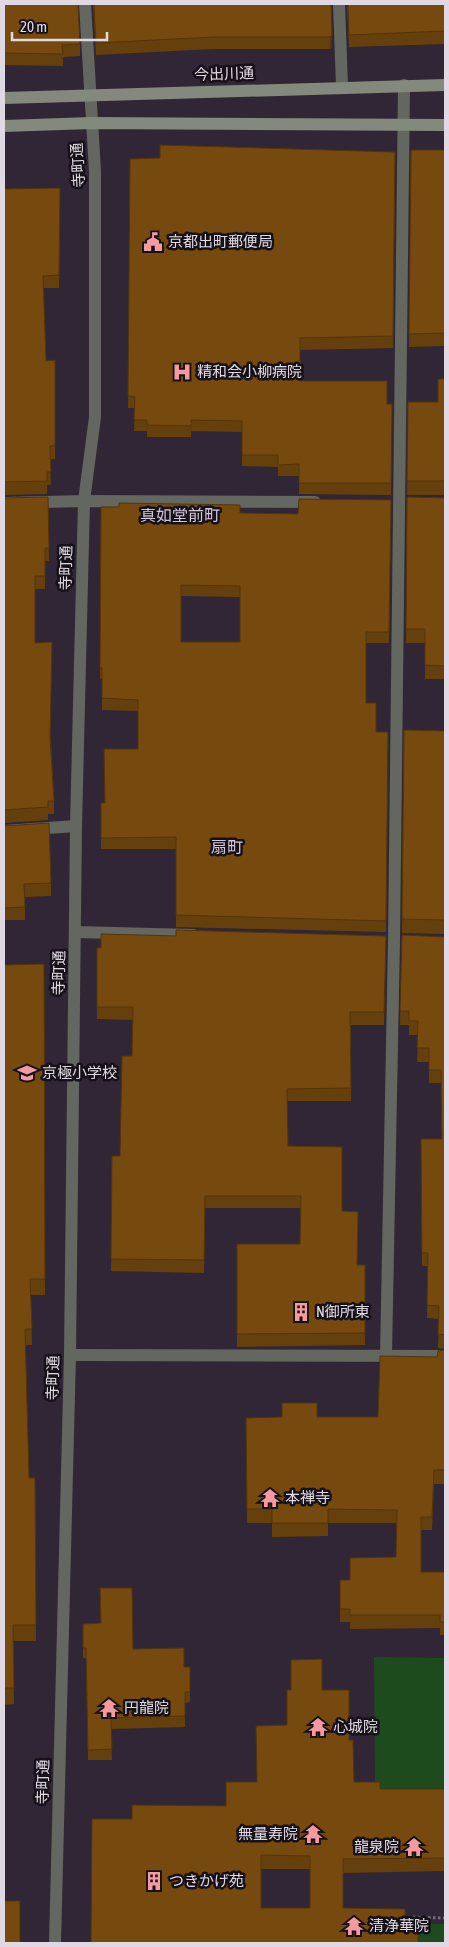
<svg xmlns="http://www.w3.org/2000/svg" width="449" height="1947" font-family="'Asap Condensed','Noto Sans JP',sans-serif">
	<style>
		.green { fill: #1e4b1d }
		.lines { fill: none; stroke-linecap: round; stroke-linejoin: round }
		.path { stroke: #736a78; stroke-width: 3; stroke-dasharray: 2.5 2.5; stroke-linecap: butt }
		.minor { stroke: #63675f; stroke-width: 12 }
		.secondary { stroke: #83897c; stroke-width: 12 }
		.wall { fill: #65400c; fill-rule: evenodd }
		.shaded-wall { fill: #53340a }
		.building { fill: #764a0e; stroke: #53340a; fill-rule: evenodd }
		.labels { text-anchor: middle; stroke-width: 5; stroke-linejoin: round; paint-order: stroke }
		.street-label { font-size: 15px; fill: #e0d9e3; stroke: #161118 }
		.poi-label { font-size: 15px; fill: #e0d9e3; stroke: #161118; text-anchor: start }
		.neighbourhood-label { font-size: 16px; fill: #d4c7da; stroke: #161118 }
	</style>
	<rect width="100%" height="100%" fill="#302635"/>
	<g class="green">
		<path d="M374 1657 445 1658V1795L375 1792Z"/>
		<path d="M409 1924H445V1943L410 1942Z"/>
	</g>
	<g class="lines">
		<path class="path" d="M403 1917 445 1918"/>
		<g class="minor">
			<path d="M339 4 342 86"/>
			<path d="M4 503 84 501 315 502"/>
			<path d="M4 831 76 826"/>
			<path d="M75 932 193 935"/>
			<path d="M70 1355 445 1356"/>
			<path d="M386 1356 394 940 404 85"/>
			<path d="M55 1943 70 1355 76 826 84 501 95 417V171L85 4"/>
		</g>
		<g class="secondary">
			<path d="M4 98 445 85"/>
			<path d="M4 126 91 123 445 125"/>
		</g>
	</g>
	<g class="wall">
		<path d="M4 4 80 44V56L63 57V66L4 65Z"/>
		<path d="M93 4H331L332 47 330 49H213L96 55Z"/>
		<path d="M347 4H445V44L349 47Z"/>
		<path d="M411 150H445V346L409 347Z"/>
		<path d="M395 152 393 348 300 350V381L387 404H392L391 495 299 494V476H278V467L242 466V432L191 431V437H147V431H134L135 408H128L130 159Z"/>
		<path d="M4 158 5 189 60 188 59 288H43L46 361 55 360V459H50L51 485H47V494L4 495Z"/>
		<path d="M445 379V495H407L408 402H438Z"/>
		<path d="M48 497 49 561H45V589H35V643L51 740 54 801V814H48V820L4 823V498Z"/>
		<path d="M407 497 445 498V679H425V643H406Z"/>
		<path d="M391 500 389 643H366V703L376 732H388L386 932 176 927V849H101V803H105L138 749V711L102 710V679H100L101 507 240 513 298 514ZM181 596 240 597V642H181Z"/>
		<path d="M404 730 445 731V934L402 933Z"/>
		<path d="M4 826 51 883V896L25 897V920H4Z"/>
		<path d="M402 935 445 937V1349L438 1348 439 1319 427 1318 428 1266H422L421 1139H442L441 1083H429V1062H417L418 1035H409V1025H400Z"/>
		<path d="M176 936H386L384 1025H351V1101H287L288 1146 342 1211 357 1265H365V1345L237 1347V1244H300L301 1208H205L204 1273 111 1271 112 1156H120L132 1056 133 1020 97 1019V948Z"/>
		<path d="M44 964 45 1295H31L32 1345H25L29 1478H35L36 1641H13L14 1704 4 1705V965Z"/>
		<path d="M445 1350V1484H434L432 1530H421V1572H445V1635H440V1628L350 1629V1622H340V1580H350L396 1557 397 1523H328V1536L272 1537V1523H247L246 1418 378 1417Z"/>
		<path d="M83 1624 133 1649 184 1667H190V1702L185 1703V1727L111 1729 112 1760H88L86 1658H83Z"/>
		<path d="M322 1690 349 1740 354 1782 380 1789H445V1871L343 1873V1908L91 1943 132 1819 226 1806 257 1782 287 1725ZM261 1869H310V1908H261Z"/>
	</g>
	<path class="shaded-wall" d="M332 35V47L330 49V37Z"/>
	<g class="building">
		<path d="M4 4H78L80 44 62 45 63 54 4 53Z"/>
		<path d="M94 4H331L332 35 330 37H213L96 43Z"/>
		<path d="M348 4H445V31L349 35Z"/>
		<path d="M160 145 395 152 393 336 300 338V381H387V404H392L391 483H299V464L278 465V455H242V421L191 420V426L147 425V420H134L135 397 128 396 130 159 160 158Z"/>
		<path d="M411 150H445V333L409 334Z"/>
		<path d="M4 158 5 189 60 188 59 275 43 276 46 361 55 360V446H50L51 472H47V481L4 482Z"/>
		<path d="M438 379H445V481H407L408 402H438Z"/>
		<path d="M48 497 49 548H45V576H35V643L52 642 50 738 54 801H48V807L4 810V498Z"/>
		<path d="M407 497 445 498V666L425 665V629H406Z"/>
		<path d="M299 499 391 500 389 632H366V703H376V732H388L386 921 176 915V837L101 838V803H105L104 749H138V700L102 698V668H100L101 507H119V503L240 505V513L298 514ZM181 585 240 586V642H181Z"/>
		<path d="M404 730 445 731V920L402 919Z"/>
		<path d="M49 823 51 883 24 884 25 907 4 908V826Z"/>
		<path d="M176 930 386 936 384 1012H350L351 1088 287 1089 288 1146 342 1147V1211L358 1212 357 1265H365V1333L237 1334V1244H300L301 1196H205L204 1260 111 1259 112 1156H120L122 1056H132L133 1007H97V948H101V934L176 936Z"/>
		<path d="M402 935 445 937V1335L438 1334 439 1306 427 1305 428 1253H422L421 1139H442L441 1070H429V1048H417L418 1021H409V1011H400Z"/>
		<path d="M44 964 45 1279H30L32 1329H25L29 1478H35L36 1625H13L14 1688H4V965Z"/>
		<path d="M445 1350V1470H434L432 1517H421V1572H445V1622H440V1615H350V1609H340V1580H350V1558L396 1557 397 1510 328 1509V1523H272V1509H247L246 1418 282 1417V1403H317V1417H378L380 1356 437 1357 438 1351Z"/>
		<path d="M100 1588H132L133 1649 184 1648V1667H190V1692H185V1716L111 1718 112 1749 88 1750 86 1648H83V1624L101 1623Z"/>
		<path d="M322 1659V1690H349V1740H353L354 1782H380V1789H445V1858L343 1859V1908L405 1909V1931H418V1943H91L92 1819H132V1805L226 1806V1782H257L256 1726 287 1725V1690H291V1660ZM261 1855 310 1856V1908H261Z"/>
		<rect x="4" y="1901" width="16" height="42"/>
	</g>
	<defs>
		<g id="civic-bare" transform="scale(1.5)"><path d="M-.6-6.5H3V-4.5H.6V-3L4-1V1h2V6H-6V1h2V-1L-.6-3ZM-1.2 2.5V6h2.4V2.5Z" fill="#f49aa0" stroke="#161118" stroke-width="2.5" paint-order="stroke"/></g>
		<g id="hospital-bare" transform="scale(1.5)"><path d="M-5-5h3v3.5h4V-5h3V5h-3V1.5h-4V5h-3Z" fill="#f49aa0" stroke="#161118" stroke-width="2.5" paint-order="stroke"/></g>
		<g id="school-bare" transform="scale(1.5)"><path d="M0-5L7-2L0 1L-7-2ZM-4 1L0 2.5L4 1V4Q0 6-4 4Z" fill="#f49aa0" stroke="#161118" stroke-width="2.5" paint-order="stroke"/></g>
		<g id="building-bare" transform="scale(1.5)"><path d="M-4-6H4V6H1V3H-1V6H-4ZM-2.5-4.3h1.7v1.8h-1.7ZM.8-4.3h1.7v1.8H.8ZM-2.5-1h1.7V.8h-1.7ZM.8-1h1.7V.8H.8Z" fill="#f49aa0" stroke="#161118" stroke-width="2.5" paint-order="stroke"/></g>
		<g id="temple-bare" transform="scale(1.5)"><path d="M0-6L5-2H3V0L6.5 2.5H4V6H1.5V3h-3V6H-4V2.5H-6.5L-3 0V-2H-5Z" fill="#f49aa0" stroke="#161118" stroke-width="2.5" paint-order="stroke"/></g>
	</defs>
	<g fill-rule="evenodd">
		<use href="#civic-bare" x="153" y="242"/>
		<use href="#hospital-bare" x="182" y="372"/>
		<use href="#school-bare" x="27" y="1073"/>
		<use href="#building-bare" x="301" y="1312"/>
		<use href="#temple-bare" x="270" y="1498"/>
		<use href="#temple-bare" x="109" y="1708"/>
		<use href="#temple-bare" x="318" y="1727"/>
		<use href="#temple-bare" x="313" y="1834"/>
		<use href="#temple-bare" x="414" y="1847"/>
		<use href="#building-bare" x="154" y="1881"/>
		<use href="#temple-bare" x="354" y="1926"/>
	</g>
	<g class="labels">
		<g class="street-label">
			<text transform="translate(224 74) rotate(-2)" y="5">今出川通</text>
			<text transform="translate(78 165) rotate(-93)" y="5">寺町通</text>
			<text transform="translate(66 568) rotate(-89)" y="5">寺町通</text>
			<text transform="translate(59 973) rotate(-89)" y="5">寺町通</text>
			<text transform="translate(53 1378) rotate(-89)" y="5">寺町通</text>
			<text transform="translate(43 1782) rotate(-89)" y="5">寺町通</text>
		</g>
		<g class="poi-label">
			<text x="168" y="247">京都出町郵便局</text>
			<text x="197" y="377">精和会小柳病院</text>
			<text x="42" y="1078">京極小学校</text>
			<text x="316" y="1317">N御所東</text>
			<text x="285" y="1503">本禅寺</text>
			<text x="124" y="1713">円龍院</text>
			<text x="333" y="1732">心城院</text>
			<text x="298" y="1839" text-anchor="end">無量寿院</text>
			<text x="399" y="1852" text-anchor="end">龍泉院</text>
			<text x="169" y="1886">つきかげ苑</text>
			<text x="369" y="1931">清浄華院</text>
		</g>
		<g class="neighbourhood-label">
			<text x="180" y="521">真如堂前町</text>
			<text x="227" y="853">扇町</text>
		</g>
	</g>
	<rect width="449" height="1947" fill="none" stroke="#e0d9e3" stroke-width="10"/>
	<path d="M12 32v8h95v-8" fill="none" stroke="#e0d9e3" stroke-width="2.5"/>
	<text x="20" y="32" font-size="15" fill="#e0d9e3" stroke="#161118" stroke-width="4" paint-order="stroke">20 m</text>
</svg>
